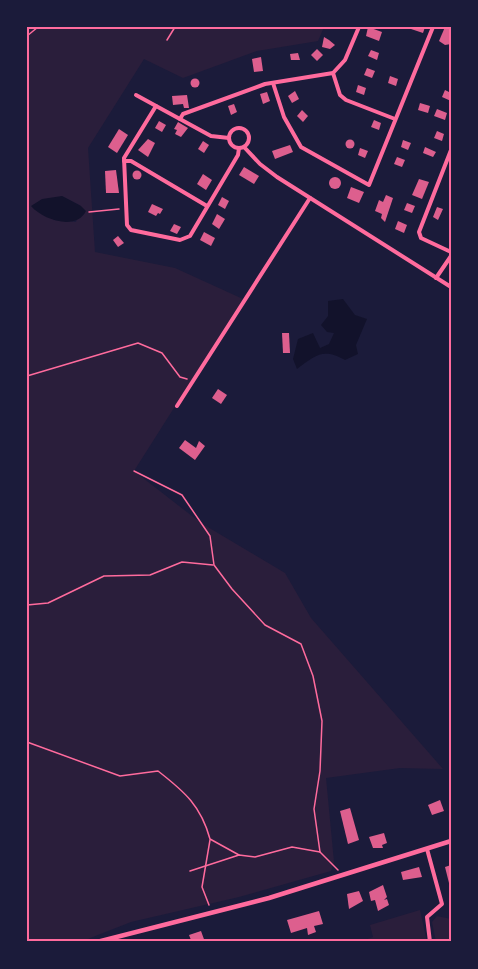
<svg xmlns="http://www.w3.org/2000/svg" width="478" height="969" font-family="'Libre Baskerville',serif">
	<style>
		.green { fill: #2a1e3b; fill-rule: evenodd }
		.water { fill: #12122b }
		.building { fill: #dd5f8e }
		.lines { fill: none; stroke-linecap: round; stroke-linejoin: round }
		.path { stroke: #ff6b9d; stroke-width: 1.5 }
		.minor { stroke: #ff6b9d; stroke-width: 4 }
		.tertiary { stroke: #ff6b9d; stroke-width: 4.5 }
		.neatline { fill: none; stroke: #ff6b9d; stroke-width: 2 }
	</style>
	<rect width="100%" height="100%" fill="#1b1b3a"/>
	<g class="green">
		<path d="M27 27H324L318 41 257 51 183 78 144 59 88 148 95 252 175 268 243 299 134 471 201 523 285 573 311 618 443 769 400 768 326 778 334 862 331 871 239 897 131 922 80 942H27ZM62 196 81 206 76 222 53 220Z"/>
		<path d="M420 910 427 942H359L373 937 370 925Z"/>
		<path d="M437 916 451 919V942H436L432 922Z"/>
	</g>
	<g class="water">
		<path d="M62 196 81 206 86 211C76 231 43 220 31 206L42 199Z"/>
		<path d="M343 299 355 315 367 319 356 345 358 354 345 360C323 348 316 355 297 369L293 359 298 339 313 333 320 348 329 344 334 333 327 332 321 325 328 316V301Z"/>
	</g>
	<g class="building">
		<path d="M368 27 382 32 379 41 366 36Z"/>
		<path d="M405 27H425L423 33Z"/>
		<path d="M445 27 451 29V44L445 45 439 41Z"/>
		<path d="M324 37 329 40 335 45 330 49 322 47Z"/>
		<path d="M317 49 323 55 317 61 311 55Z"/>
		<path d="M371 50 379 53 377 60 368 56Z"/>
		<path d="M298 53 300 60H291L290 54Z"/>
		<path d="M261 57 263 71 254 72 252 59Z"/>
		<path d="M367 68 375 71 372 78 364 75Z"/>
		<path d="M390 76 398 79 396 86 388 83Z"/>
		<circle cx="195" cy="83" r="4.5"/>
		<path d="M358 85 366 88 364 95 356 92Z"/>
		<path d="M445 90 451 93V101L442 97Z"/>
		<path d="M295 91 299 99 292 103 288 96Z"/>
		<path d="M267 92 270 101 263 104 260 94Z"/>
		<path d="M187 95 189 108H184L183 104 173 105 172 96Z"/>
		<path d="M420 103 430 106 428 113 418 110Z"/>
		<path d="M234 104 237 112 231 115 228 106Z"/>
		<path d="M437 109 447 113 445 120 434 116Z"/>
		<path d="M302 110 308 116 303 122 297 116Z"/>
		<path d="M374 120 381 123 379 130 371 127Z"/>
		<path d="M159 121 166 125 162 132 155 128Z"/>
		<path d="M178 122 188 128 181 137 175 134 177 130 174 129Z"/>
		<path d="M119 129 128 135 117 153 108 147Z"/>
		<path d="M437 131 444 134 442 141 434 138Z"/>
		<path d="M148 139 155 143 148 157 138 150Z"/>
		<circle cx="350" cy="144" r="4.5"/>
		<path d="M403 140 411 143 408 150 401 147Z"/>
		<path d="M203 141 209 145 204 153 198 149Z"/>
		<path d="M290 145 293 152 275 159 272 151Z"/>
		<path d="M425 147 436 152 433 157 423 153Z"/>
		<path d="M360 148 368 151 365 158 358 155Z"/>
		<path d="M397 157 405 160 402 167 394 164Z"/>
		<path d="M244 167 259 176 254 184 239 175Z"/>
		<path d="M116 170 119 193H106L105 171Z"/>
		<circle cx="137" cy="175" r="4.5"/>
		<path d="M203 174 212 180 206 190 197 184Z"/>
		<circle cx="335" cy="183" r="6"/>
		<path d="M419 179 429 182 422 199 412 195Z"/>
		<path d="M351 187 364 192 359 203 347 198Z"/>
		<path d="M386 195 393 198 385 222 381 218 382 214 375 211 379 200 383 202Z"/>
		<path d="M222 197 229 201 225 209 218 205Z"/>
		<path d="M407 203 415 206 412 213 404 210Z"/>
		<path d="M152 204 163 209 160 214 158 213 156 216 148 212Z"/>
		<path d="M437 207 443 209 438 220 433 217Z"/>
		<path d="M217 214 225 219 219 229 212 224Z"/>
		<path d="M398 221 407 225 404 233 395 229Z"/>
		<path d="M174 224 181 227 177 234 170 231Z"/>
		<path d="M204 232 215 238 211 246 200 240Z"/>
		<path d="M118 236 124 243 118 247 113 240Z"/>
		<path d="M282 333H289L290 353H283Z"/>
		<path d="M218 389 227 395 221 404 212 398Z"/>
		<path d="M185 440 196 448 199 441 205 446 195 460 179 448Z"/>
		<path d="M440 800 444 811 432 815 428 805Z"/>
		<path d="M350 808 359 840 348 844 340 811Z"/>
		<path d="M384 833 387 843 382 845 383 848H373L369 837Z"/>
		<path d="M451 865V887H450L445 867Z"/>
		<path d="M419 867 422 877 403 880 401 872Z"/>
		<path d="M383 885 387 897 384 900 387 899 389 905 378 911 375 900 371 901 369 892Z"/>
		<path d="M359 891 363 901 349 909 347 894Z"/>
		<path d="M319 911 323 924 314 926 316 932 308 935 307 928 291 933 287 920Z"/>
		<path d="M201 931 205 942H186L191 940 189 935Z"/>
	</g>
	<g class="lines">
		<g class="path">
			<path d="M27 36 38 27"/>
			<path d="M167 40 175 27"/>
			<path d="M89 212 119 209"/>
			<path d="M27 376 138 343 162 353 180 377 187 379"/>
			<path d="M134 471 182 495 210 536 214 565 232 589 265 625 301 644 313 676 322 721 320 771 314 809 320 852"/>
			<path d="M27 605 48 603 104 576 150 575 182 562 213 565"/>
			<path d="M27 742 120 776 158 771C185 792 201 806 210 839L239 855"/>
			<path d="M190 871 239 855 255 857 292 847 320 852 338 870"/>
			<path d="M209 905 202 887 210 840"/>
		</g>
		<g class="minor">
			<path d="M333 73 340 95 346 100 395 119"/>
			<path d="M273 83 284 117 301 147 369 185 433 27"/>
			<path d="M136 95 211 136 229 138"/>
			<path d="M156 106 124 158 127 225 131 230 180 240 190 236 238 155 239 148"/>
			<path d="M180 119 183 114 265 84 333 73 345 60 359 27"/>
			<circle cx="239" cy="138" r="10"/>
			<path d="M244 147 260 164 277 177 451 287"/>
			<path d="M451 150 419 232 421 238 451 252"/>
			<path d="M124 161H131L207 206"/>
			<path d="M436 278 451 256"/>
			<path d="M177 406 310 198"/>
			<path d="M427 849 442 904 427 917 430 942"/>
		</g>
		<path class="tertiary" d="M97 942 269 898 451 841"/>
	</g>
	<rect width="478" height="969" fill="none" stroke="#1b1b3a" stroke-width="57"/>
	<rect x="28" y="28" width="422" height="912" class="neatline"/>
</svg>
